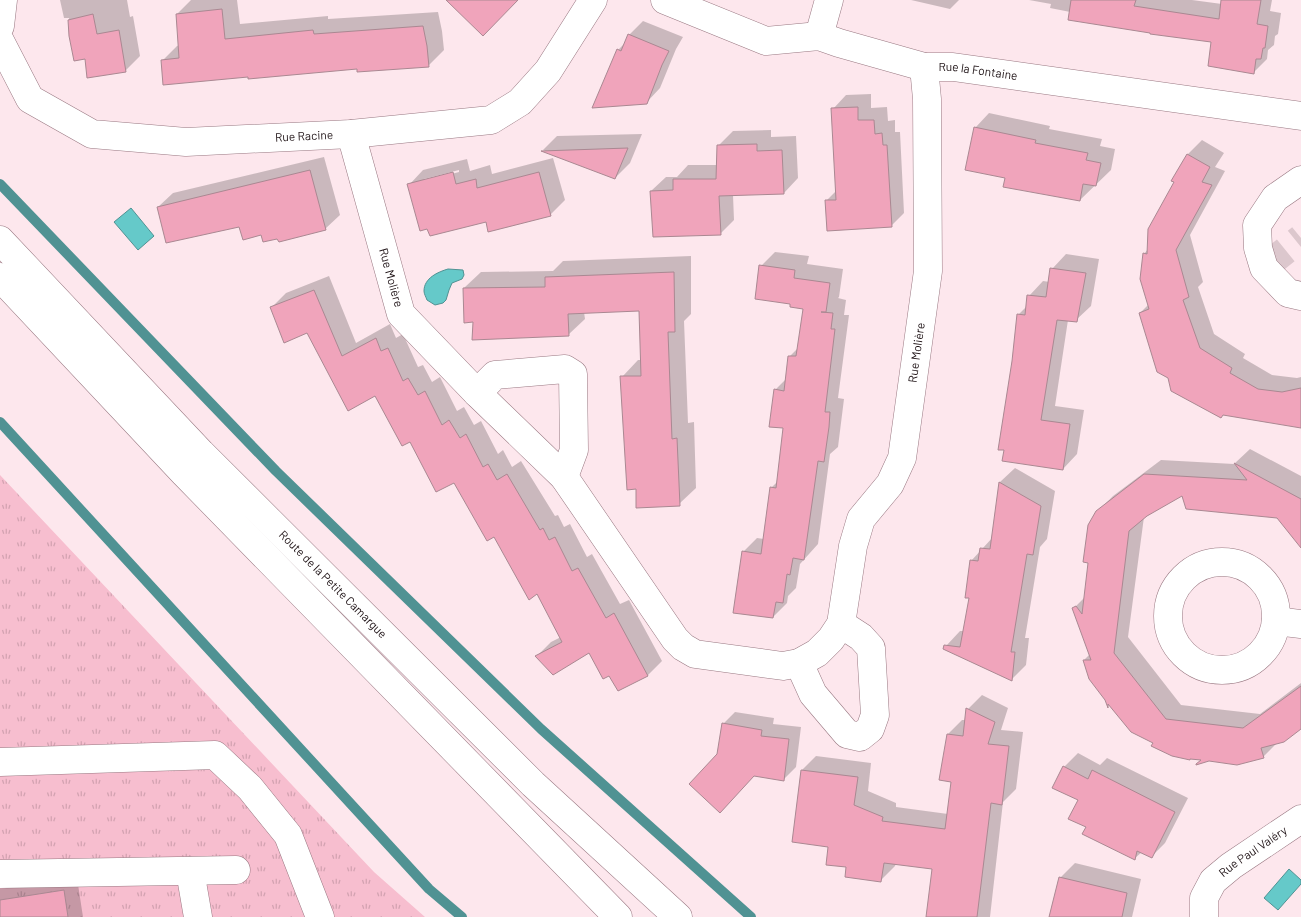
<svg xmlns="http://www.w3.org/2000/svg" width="1301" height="917" font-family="Barlow,sans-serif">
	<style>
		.grass { fill: url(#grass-tufts) }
		.water { fill: #65c9c9; stroke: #509293 }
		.shadow { fill: #0003; fill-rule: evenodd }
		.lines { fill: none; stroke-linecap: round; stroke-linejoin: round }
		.stream { stroke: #509293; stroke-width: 10 }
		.building { fill: #f0a4bb; stroke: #aa8892 }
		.minor-tunnel { stroke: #dcc7cd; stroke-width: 28; stroke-dasharray: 28 14; stroke-linecap: butt }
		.minor-casing { stroke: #997882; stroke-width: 29 }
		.major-casing { stroke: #997882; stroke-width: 29 }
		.minor { stroke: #fff; stroke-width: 28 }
		.major { stroke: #fff; stroke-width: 28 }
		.labels { text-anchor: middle; stroke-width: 4; stroke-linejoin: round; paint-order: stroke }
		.street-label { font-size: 12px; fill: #1f1316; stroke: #fbfbfb }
	</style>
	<defs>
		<pattern id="grass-tufts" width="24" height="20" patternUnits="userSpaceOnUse" patternTransform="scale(1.25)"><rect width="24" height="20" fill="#f7becf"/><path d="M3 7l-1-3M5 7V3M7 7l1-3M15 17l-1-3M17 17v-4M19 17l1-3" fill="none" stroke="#d3a2b1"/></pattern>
	</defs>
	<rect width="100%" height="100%" fill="#fde7ed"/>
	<path class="grass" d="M0 475 374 872 425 917H0Z"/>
	<g class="water">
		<path d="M131 208 154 236 138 250 114 222Z"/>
		<path d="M448 269 463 270 464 275 462 279 452 283 449 290 446 300 443 303 435 305 427 300C426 297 424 294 424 291 424 278 438 272 448 269Z"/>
		<path d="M1289 869 1301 880V884L1278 910 1264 898Z"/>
	</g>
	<g class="shadow">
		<path d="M60 0H127L130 17 133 16 140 56 125 71 70 36 69 18H64Z"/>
		<path d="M191 0H237L240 24 328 16V19L438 12 442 31 444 50 429 65 358 67 249 75 162 61 177 46 180 45 177 14Z"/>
		<path d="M911 0H959L950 9Z"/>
		<path d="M1029 0H1192L1222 4 1223 0H1272L1270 11 1281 13 1278 34 1275 36 1274 45 1268 50 1267 59 1254 72 1212 40 1050 8 1051 4Z"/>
		<path d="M643 21 683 37 676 49 660 88 646 103 618 50 626 42 629 35Z"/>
		<path d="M871 94V108L887 107 888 121 895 120V132H900L904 213 891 226 826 201 837 190 833 109 846 95Z"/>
		<path d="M989 113 1050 126 1049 129 1102 139 1100 146 1115 149 1111 170 1080 200 1006 177 975 128Z"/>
		<path d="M771 130V137L796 136 798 178 784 193 733 195 734 220 720 234 651 191 666 177H677L688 165H718V146L733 131Z"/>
		<path d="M642 134 630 163 615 178 543 150 557 136Z"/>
		<path d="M1202 140 1224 153 1215 167 1225 171 1190 235 1203 282 1198 287 1214 334 1245 354 1243 358 1272 375 1297 378 1301 377V424L1169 378 1140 313 1149 304 1144 254 1148 249 1175 182 1173 181 1188 154Z"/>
		<path d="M324 157 340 215 325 229 278 238 262 234 240 225 158 207 173 193Z"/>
		<path d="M553 158 565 200 550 215 487 220 409 185 423 170 467 159 470 171 490 165 492 174ZM459 170V172L424 181V179Z"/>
		<path d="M775 252 809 256 807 264 843 269 839 297 838 298 846 300 844 315H849L838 398 844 399 838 447 830 454 818 544 800 564 796 588 788 596 787 603 773 617 743 552 757 538 764 539 771 488 778 481 785 427 775 390 787 378 790 356 799 347 804 308 792 302 761 266Z"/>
		<path d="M1066 254 1099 259 1091 306 1076 320H1068L1055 406 1084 410 1077 454 1063 469 1013 362 1018 315 1027 306 1029 296 1043 281 1050 282 1052 269Z"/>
		<path d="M691 256V314L684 321 688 423 694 422 696 488 679 504 637 487 622 377 638 360H642L640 309 584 312 585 319 568 335 474 320 464 288 481 272 553 271 563 261Z"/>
		<path d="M329 276 356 343 390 324 396 338 403 334 418 367 423 365 432 382 440 377 457 411 464 407 474 425 481 421 498 454 503 450 512 467 521 461 555 516 558 515 564 527 570 524 587 557 592 554 620 604 629 600 662 661 648 675 618 690 610 674 589 651 537 656 551 642 561 637 537 593 454 482 410 440 376 394 307 332 271 308 286 293Z"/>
		<path d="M1250 449 1301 476V546L1278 517 1183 494 1144 517 1128 637 1181 705 1260 714 1301 683V727L1278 742 1263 757 1202 759 1155 742 1110 704 1108 706 1106 700 1091 679 1084 660 1090 654 1074 608 1086 596 1097 512 1113 496 1161 460 1234 464Z"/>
		<path d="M1015 468 1055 491 1047 539 1040 547 1025 638H1029L1026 665 1011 680 946 646 960 631H964L970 597 971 561 993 537 1000 482Z"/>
		<path d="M982 695 1008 708 1001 730 1023 732 1016 789 1003 802 990 917H927L933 868 896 863 895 866 881 880 848 866 829 846 802 770 816 756 871 763 868 791 896 803V807L948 814 953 781 940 779 948 734 962 720H966L968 709Z"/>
		<path d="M735 712 774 718 773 724 801 727 796 767 784 779 754 775 719 755 723 724Z"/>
		<path d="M1078 753 1100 765 1107 758 1188 798 1165 843 1152 856 1142 852 1135 858 1087 826 1079 799 1064 767Z"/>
		<path d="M1075 863 1141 879 1132 917H1050L1060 878Z"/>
		<path d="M77 878 83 917H0V889Z"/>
	</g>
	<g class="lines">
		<g class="stream">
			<path d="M0 184 276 471 541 729 751 917"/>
			<path d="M0 422 429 889 462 917"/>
		</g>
	</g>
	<g class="building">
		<path d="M446 0H518L483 36Z"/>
		<path d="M1071 0H1136L1134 6 1219 19 1221 0H1261L1257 24 1268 26 1265 48H1263L1261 59H1256L1254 74 1208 66 1211 42 1150 34V33L1068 20Z"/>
		<path d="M222 9 225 39 313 30 314 34 423 26 427 46 429 67 357 72V69L248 79V77L163 85 161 60 179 58 176 14Z"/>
		<path d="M93 14 97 34 119 30 126 72 87 78 85 59 74 61 69 36 68 20Z"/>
		<path d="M628 34 669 51 662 65 647 104 592 108 617 49 621 51Z"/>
		<path d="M858 107V120H874L875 134 882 133 883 145H887L892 227 827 231 825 200H836L831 108Z"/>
		<path d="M974 127 1036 140 1035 143 1088 153 1086 160 1101 163 1096 186 1083 184 1080 201 1003 187 1005 178 965 170Z"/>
		<path d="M757 144V151L782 150 784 194 719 196 721 235 653 237 650 191 673 190V179H716L717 145Z"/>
		<path d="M628 148 615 179 541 151Z"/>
		<path d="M1187 154 1210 167 1202 182 1212 185 1176 250 1189 297 1183 300 1200 348 1232 368 1230 373 1258 389 1282 392 1301 388V428L1223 415 1221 418 1171 391 1168 378 1157 372 1139 313 1149 309 1140 279 1143 253 1147 254 1148 229 1174 182 1171 181Z"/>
		<path d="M310 170 326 230 279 242 277 239 263 242 261 235 243 240 239 227 166 243 157 207Z"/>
		<path d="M453 172 456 184 476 179 477 188 539 172 551 216 488 232 486 222 430 236 427 229 420 231 407 184Z"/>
		<path d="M759 265 795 270 794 278 830 283 826 312H821L833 313 831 329H835L825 412H830L829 427 824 462 818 461 804 560 793 558 790 575 787 574 783 603 776 602 773 618 733 613 742 551 761 554 770 487 776 488 783 428 769 427 774 389 784 391 788 356H796L803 309 790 307V304L755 299Z"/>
		<path d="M1050 268 1086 273 1077 322 1057 320 1041 420 1070 424 1063 470 1002 461 1004 450H998L1012 361 1017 314 1025 315 1027 295 1046 297Z"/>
		<path d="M674 272 675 332H668L672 439 677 438 680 506 636 508V489L627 490 620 376H641L639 311 568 314 569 336 472 340 473 322 464 323 463 288 545 287V277Z"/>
		<path d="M314 290 342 356 376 338 381 351 388 348 403 381 408 378 418 395 425 391 442 425 449 420 460 438 466 434 483 467 488 464 497 480 507 474 540 530 543 528 549 540 555 537 572 571 578 568 606 618 614 613 648 676 618 691 609 676 603 679 589 653 553 675 535 656 562 642 537 594 529 600 494 537 487 541 454 483 436 492 410 442 402 446 375 396 348 411 307 333 284 343 270 307Z"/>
		<path d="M1234 463 1301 499V548L1277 518 1186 509 1182 496 1147 516 1129 531 1114 653 1166 719 1243 728 1301 686V729L1284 742 1261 748 1264 758 1237 765 1209 761 1196 765V764L1201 760 1190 759V760L1172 756 1151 746 1153 743 1131 732 1108 704V708L1105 700 1089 679 1083 660H1091L1072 608 1076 606 1082 614 1088 563 1083 562 1088 525 1096 511 1144 474 1247 480Z"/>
		<path d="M999 482 1041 506 1033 555 1027 554 1011 652H1015L1012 681 943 649 944 645 960 647 969 598H965L970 560 978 561 980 548 990 549Z"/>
		<path d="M966 708 995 722 988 744 1009 746 1002 805 991 803 977 917H926L932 869 884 863 881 882 845 877 846 867 826 865 828 847 792 842 801 770 858 777 854 805 883 817 882 821 945 829 951 782 939 780 947 734 963 736Z"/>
		<path d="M722 723 762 730 761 736 789 739 784 781 754 776 720 813 689 784 717 754Z"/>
		<path d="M1063 766 1088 779 1092 770 1175 812 1152 858 1137 851 1135 860 1082 834 1086 827 1068 819 1078 800 1052 788Z"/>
		<path d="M1059 877 1127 893 1122 917H1049Z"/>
		<path d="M64 890 68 917H0V900Z"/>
	</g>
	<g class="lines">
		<path class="minor-tunnel" d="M1264 268 1301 238"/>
		<g class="minor-casing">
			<g id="minor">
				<path id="s1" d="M665 0 766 41 819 36 839 43 924 67H953L1301 116"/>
				<path d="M0 26 3 0"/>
				<path d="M819 36 829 0"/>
				<path id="s2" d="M0 41 30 99 92 134 186 142 351 134 491 120 520 102 548 71 593 0"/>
				<path id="s3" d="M351 134 401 314 477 393 564 477 675 639 683 647 695 654 783 666 799 663 817 653 831 639 841 624 853 546 861 519 890 484 902 458 928 271 927 99 924 67"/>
				<path d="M1301 180 1275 198 1257 225 1258 248 1264 268 1288 293 1301 296"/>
				<path d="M477 393 495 375 565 369 573 374 574 450 564 477"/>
				<circle cx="1222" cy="616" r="54"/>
				<path d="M1276 621 1301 624"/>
				<path d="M799 663 813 694 847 734 860 737 870 729 875 715 871 648 861 637 841 624"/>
				<path d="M0 762 215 755 250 788 288 835 320 917"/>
				<path d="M190 871 198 917"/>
				<path d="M0 874 236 870"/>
				<path id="s4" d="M1204 917V898L1213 881 1231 866 1301 819"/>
			</g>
		</g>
		<g class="major-casing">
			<g id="major">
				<path id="s5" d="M0 240 201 453 533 784 678 917"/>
				<path d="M0 277 184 473 618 917"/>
			</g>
		</g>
		<use href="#minor" class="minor"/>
		<use href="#major" class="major"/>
	</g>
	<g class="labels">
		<g class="street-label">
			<text dy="4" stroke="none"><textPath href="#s1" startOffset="326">Rue la Fontaine</textPath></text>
			<text dy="4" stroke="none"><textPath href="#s2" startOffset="349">Rue Racine</textPath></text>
			<text dy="4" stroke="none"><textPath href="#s3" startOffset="149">Rue Molière</textPath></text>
			<text dy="4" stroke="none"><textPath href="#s3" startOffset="1090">Rue Molière</textPath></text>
			<text dy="4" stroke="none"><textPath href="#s5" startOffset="479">Route de la Petite Camargue</textPath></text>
			<text dy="4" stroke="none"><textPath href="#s4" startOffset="88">Rue Paul Valéry</textPath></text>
		</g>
	</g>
</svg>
